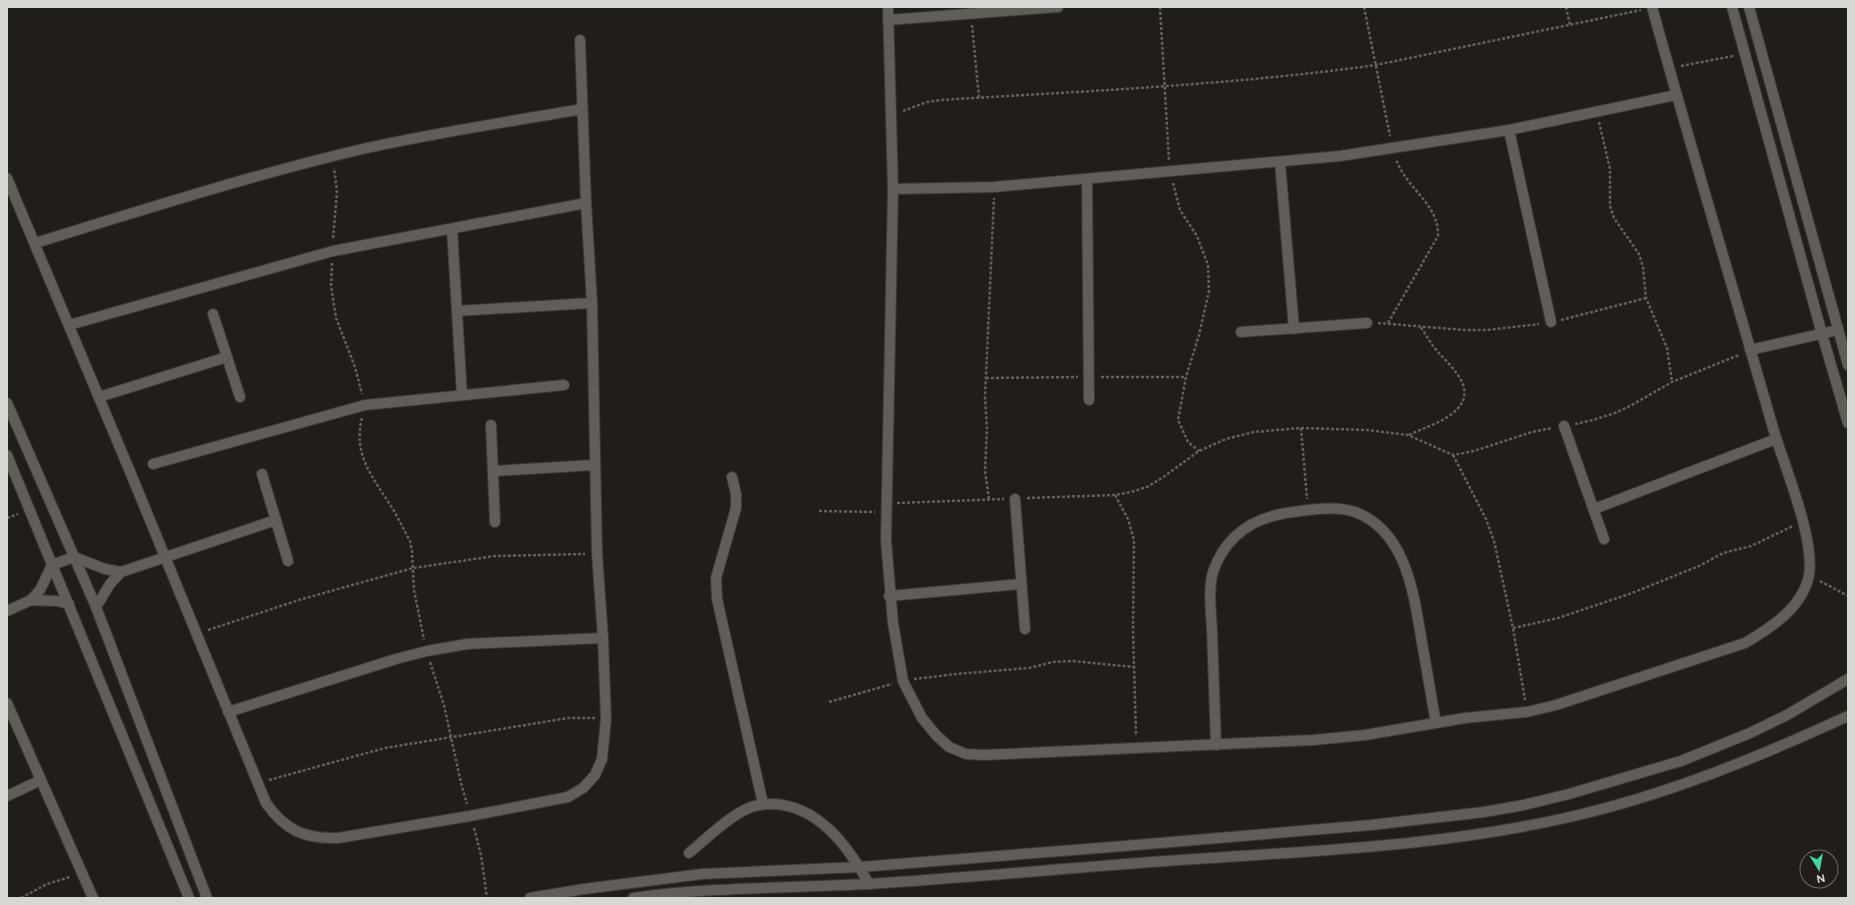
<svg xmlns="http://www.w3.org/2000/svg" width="1855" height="905" font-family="Figtree,sans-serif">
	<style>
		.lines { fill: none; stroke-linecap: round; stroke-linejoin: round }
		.street-casing { stroke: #3c3a37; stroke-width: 12 }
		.path { stroke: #63615c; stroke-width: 2.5; stroke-dasharray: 3 2; stroke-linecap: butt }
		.street { stroke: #615d57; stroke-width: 10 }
	</style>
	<rect width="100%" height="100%" fill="#211e19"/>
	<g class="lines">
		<g class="street-casing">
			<g id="street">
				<path d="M888 7 893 189 886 540 893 623 903 681 922 718 936 735 949 747 966 754 984 755 1313 740 1365 735 1465 718 1527 712 1556 705 1745 643C1771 628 1803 607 1809 575 1815 537 1784 466 1773 428 1733 288 1691 148 1652 7"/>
				<path d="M1732 7 1822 334 1848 423"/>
				<path d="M1749 7 1848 365"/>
				<path d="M888 20 1058 7"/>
				<path d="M1509 130 1551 322"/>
				<path d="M1280 162 1294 329"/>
				<path d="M7 178 131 474 266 803C285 830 304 839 338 838L470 816 568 797 583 788 595 775 602 759 606 719 603 638 597 553 592 303 586 203 580 40"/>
				<path d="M1087 179 1089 400"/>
				<path d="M893 189 994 187 1340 156 1509 130 1676 95"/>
				<path d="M452 229 462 395"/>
				<path d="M35 243C142 210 249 176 358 150 432 133 508 122 582 109"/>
				<path d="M457 311 592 303"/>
				<path d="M213 314 240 397"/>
				<path d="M69 325 333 251 586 203"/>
				<path d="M1241 332 1367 323"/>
				<path d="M1750 350 1838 330"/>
				<path d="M99 397 227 357"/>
				<path d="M7 403 96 607 207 898"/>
				<path d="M491 425 495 522"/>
				<path d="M1564 426 1604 539"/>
				<path d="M7 455 189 898"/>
				<path d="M153 464 365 405 564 385"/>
				<path d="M493 471 595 465"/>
				<path d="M262 474 288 561"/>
				<path d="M732 477 736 494V508L716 578 717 599 763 804"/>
				<path d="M1015 499 1025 629"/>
				<path d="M1594 509 1776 439"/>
				<path d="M889 596 1021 584"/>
				<path d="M31 600 40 590 52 565 74 557 105 569 121 572"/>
				<path d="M96 607 110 584 121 572 276 520"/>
				<path d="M7 611 31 600 56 601 69 604"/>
				<path d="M7 703 93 898"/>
				<path d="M228 712 396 659 427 651 467 644 603 638"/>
				<path d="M1216 745C1215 706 1213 668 1212 630 1211 612 1208 589 1213 572 1225 537 1250 519 1286 513 1306 510 1336 505 1355 512 1407 531 1414 596 1422 643 1427 670 1431 696 1436 723"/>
				<path d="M7 796 41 780"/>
				<path d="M689 853C707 838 729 816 751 807 757 805 765 804 772 804 818 805 848 846 869 884"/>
				<path d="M530 898 584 889 702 874 860 867 1124 846 1371 825 1484 812 1524 805 1569 794 1681 761 1750 733 1787 715 1848 679"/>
				<path d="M633 898C711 887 790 888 869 884 983 877 1096 865 1210 858 1332 850 1455 844 1574 816 1669 794 1759 757 1848 716"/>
			</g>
		</g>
		<g class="path">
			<path d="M1160 7 1169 161"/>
			<path d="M1364 7 1390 136"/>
			<path d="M1566 7 1570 25"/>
			<path d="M972 25 979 98"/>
			<path d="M1681 66 1733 56"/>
			<path d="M903 111 927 102 941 100C1086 91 1232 85 1376 65L1641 10"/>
			<path d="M1599 122 1610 169V206L1614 218 1639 254 1643 267 1646 298 1667 348 1672 382"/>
			<path d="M1173 183 1180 210 1197 236 1208 265 1209 291 1199 335 1186 377 1178 420 1188 442 1199 451"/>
			<path d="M333 238 337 192 334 168"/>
			<path d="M332 263 331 286 336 318 355 367 362 394"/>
			<path d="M1561 320 1646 298"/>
			<path d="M1378 323 1464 330H1487L1539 324"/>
			<path d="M1388 323 1438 236C1439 203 1406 189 1396 159"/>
			<path d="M1101 377H1186"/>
			<path d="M986 378 1078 377"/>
			<path d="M362 418C353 453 371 475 389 503 397 515 403 528 410 541L412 551 414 590 424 640"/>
			<path d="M1575 424 1593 420 1615 413 1632 405 1672 382 1739 355"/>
			<path d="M1301 428 1307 499"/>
			<path d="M1409 435C1423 428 1441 423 1453 413 1480 391 1453 369 1438 352 1431 344 1426 335 1420 326"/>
			<path d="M1453 455 1486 519 1494 541 1513 628 1525 700"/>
			<path d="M1115 495 1128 519 1134 540 1133 630 1136 736"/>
			<path d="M1027 498 1115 495 1131 492 1147 487 1162 478 1199 451 1226 439 1254 432 1301 428 1367 430 1408 435 1453 455 1474 451 1532 432 1552 428"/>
			<path d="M989 499 985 471 987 428 985 397 994 198"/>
			<path d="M897 503 1004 499"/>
			<path d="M819 511 875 512"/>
			<path d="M7 518 18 514"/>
			<path d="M1820 581 1848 596"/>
			<path d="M1513 628 1558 618 1632 593 1699 566 1723 553 1751 546 1793 526"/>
			<path d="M208 630 299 600 413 568 495 556 585 554"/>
			<path d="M430 662 444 705 461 783 467 804"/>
			<path d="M914 679 956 674 1029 668 1053 662 1073 661 1134 667"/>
			<path d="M829 702 892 684"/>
			<path d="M269 780 385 748 568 718H595"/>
			<path d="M474 828 481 855 487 898"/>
			<path d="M21 898 47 884 70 877"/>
		</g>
		<use href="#street" class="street"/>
	</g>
	<rect width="1855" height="905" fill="none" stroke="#d9d7d4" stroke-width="16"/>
	<g transform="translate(1819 869) rotate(169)"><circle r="19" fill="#211e19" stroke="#6b6864"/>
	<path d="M0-3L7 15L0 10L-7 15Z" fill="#48d49d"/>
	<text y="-6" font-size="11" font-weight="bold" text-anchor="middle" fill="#d9d7d4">N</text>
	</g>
</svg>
